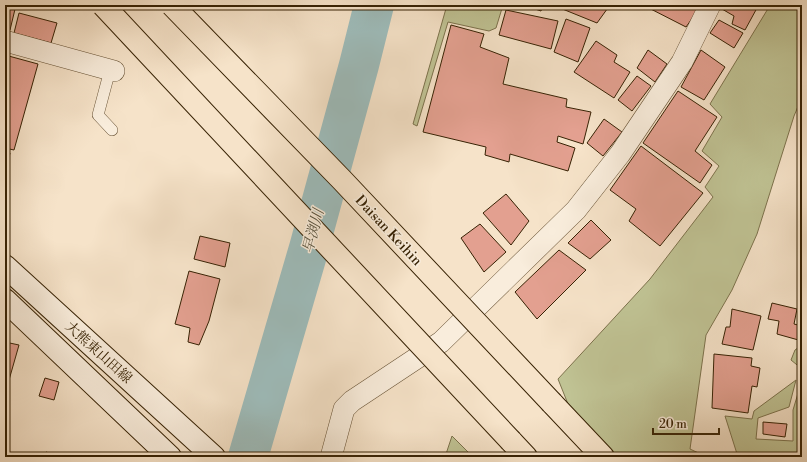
<svg xmlns="http://www.w3.org/2000/svg" width="807" height="462" font-family="'Libre Bodoni','Noto Serif JP',serif">
	<style>
		.green { fill: #c0c394; stroke: #7c724c }
		.lines { fill: none; stroke-linecap: round; stroke-linejoin: round }
		.river { stroke: #9ebdbc; stroke-width: 40 }
		.building { fill: #e3a090; stroke: #372204 }
		.lane-casing { stroke: #675235; stroke-width: 12 }
		.street-casing { stroke: #675235; stroke-width: 22 }
		.secondary-casing { stroke: #372204; stroke-width: 24 }
		.highway-casing { stroke: #372204; stroke-width: 24 }
		.lane { stroke: #f9eddc; stroke-width: 11 }
		.street { stroke: #f9eddc; stroke-width: 21 }
		.secondary { stroke: #f9eddc; stroke-width: 22 }
		.highway { stroke: #f6e3c9; stroke-width: 22 }
		.highway-bridge-casing { stroke: #372204; stroke-width: 24; stroke-linecap: butt }
		.highway-bridge { stroke: #f6e3c9; stroke-width: 22 }
		.labels { text-anchor: middle; stroke-width: 3; stroke-linejoin: round; paint-order: stroke }
		.street-label { font-size: 14px; fill: #372204; stroke: #f9eddc }
		.water-label { font-size: 15px; font-style: italic; fill: #56503b; stroke: #f9eddc }
	</style>
	<rect width="100%" height="100%" fill="#f6e3c9"/>
	<filter id="stains"><feTurbulence type="fractalNoise" baseFrequency=".005" numOctaves="4"/><feColorMatrix values="0 0 0 0 .2 0 0 0 0 .09 0 0 0 0 .02 0 0 0 .5 -.17"/></filter>
	<radialGradient id="worn" r=".72"><stop offset=".6" stop-color="#630" stop-opacity="0"/><stop offset="1" stop-color="#630" stop-opacity=".3"/></radialGradient>
	<g class="green">
		<path d="M447 5H503L496 28 489 31 448 22 417 126 413 124Z"/>
		<path d="M766 5H802V97L794 116 757 234 732 290 706 335 690 449 707 457H617L570 409 558 379 650 279 713 197 705 187 719 166 702 151 722 117 710 104 769 7Z"/>
		<path d="M802 345V369L791 360 795 350Z"/>
		<path d="M796 380 789 407 758 418 756 439 793 441V410L802 380V457H738L725 416 752 419 754 411Z"/>
		<path d="M452 436 473 457H445Z"/>
	</g>
	<g class="lines">
		<path class="river" d="M248 457 309 248 359 65 374 5"/>
	</g>
	<g class="building">
		<path d="M5 5H16L10 30 5 29Z"/>
		<path d="M523 5H543L541 11Z"/>
		<path d="M561 5H610L597 23 560 8Z"/>
		<path d="M643 5H700L691 20 686 27Z"/>
		<path d="M724 5H752V6L757 8 745 30 732 24 734 16 722 9Z"/>
		<path d="M506 10 558 21 551 49 499 35Z"/>
		<path d="M19 13 57 23 51 43 14 33Z"/>
		<path d="M566 19 590 28 578 62 554 52Z"/>
		<path d="M719 20 743 33 734 48 710 33Z"/>
		<path d="M451 25 484 34 480 47 509 58 503 84 567 99 566 107 591 112 583 144 558 136 557 142 575 148 568 171 510 154 509 162 485 155 486 147 423 132Z"/>
		<path d="M596 41 617 55 614 62 630 72 614 98 574 72Z"/>
		<path d="M648 50 667 64 655 82 637 68Z"/>
		<path d="M701 50 725 67 704 100 681 87Z"/>
		<path d="M5 55 38 64 14 150 5 148Z"/>
		<path d="M637 76 651 86 632 111 618 100Z"/>
		<path d="M678 91 717 117 695 151 712 165 700 183 643 143Z"/>
		<path d="M604 119 622 132 603 156 587 143Z"/>
		<path d="M641 146 703 193 660 246 629 221 636 209 610 190Z"/>
		<path d="M5 151 10 153 5 173Z"/>
		<path d="M506 194 529 221 511 245 483 213Z"/>
		<path d="M591 220 611 240 590 259 568 243Z"/>
		<path d="M480 224 506 252 484 272 461 238Z"/>
		<path d="M200 236 230 243 225 267 194 259Z"/>
		<path d="M559 250 586 270 537 319 515 292Z"/>
		<path d="M189 271 220 279 209 321 199 345 188 342 190 328 175 324Z"/>
		<path d="M772 303 797 309 794 324 802 326V341L777 334 779 321 768 319Z"/>
		<path d="M732 309 761 316 753 350 722 344 726 327H730Z"/>
		<path d="M5 342 19 345 9 380 5 379Z"/>
		<path d="M714 354 752 358 751 366 760 368 757 387 752 386 748 413 712 408Z"/>
		<path d="M45 378 59 382 54 400 39 396Z"/>
		<path d="M763 422 787 424 785 437 763 434Z"/>
		<path d="M46 452 62 457H45Z"/>
	</g>
	<g class="lines">
		<g class="lane-casing">
			<path id="lane" d="M110 70 98 115 112 130"/>
		</g>
		<g class="street-casing">
			<g id="street">
				<path d="M5 41 114 71"/>
				<path d="M331 457 344 409 352 401 441 342 576 210 620 154 682 62 710 5"/>
			</g>
		</g>
		<g class="secondary-casing">
			<g id="secondary">
				<path d="M5 266 214 457"/>
				<path d="M5 300 170 457"/>
			</g>
		</g>
		<g class="highway-casing">
			<g id="highway">
				<path d="M552 403 603 457"/>
				<path d="M511 441 526 457"/>
			</g>
		</g>
		<use href="#lane" class="lane"/>
		<use href="#street" class="street"/>
		<use href="#secondary" class="secondary"/>
		<use href="#highway" class="highway"/>
		<g class="highway-bridge-casing">
			<g id="highway-bridge">
				<path d="M103 5 511 441"/>
				<path d="M172 5 342 180 552 403"/>
			</g>
		</g>
		<use href="#highway-bridge" class="highway-bridge"/>
	</g>
	<g class="labels">
		<g class="street-label">
			<text transform="translate(389 230) rotate(47)" y="5">Daisan Keihin</text>
			<text transform="translate(99 352) rotate(42)" y="5">大熊東山田線</text>
		</g>
		<g class="water-label">
			<text transform="translate(313 231) rotate(-75)" y="5">早渕川</text>
		</g>
	</g>
	<rect width="807" height="462" fill="none" stroke="#f6e3c9" stroke-width="20"/>
	<rect x="6" y="6" width="795" height="450" fill="none" stroke="#372204" stroke-width="2"/>
	<rect x="10" y="10" width="787" height="442" fill="none" stroke="#372204"/>
	<path d="M653 428v6h66v-6" fill="none" stroke="#372204" stroke-width="2"/>
	<text x="659" y="428" font-size="12" fill="#372204" stroke="#f9eddc" stroke-width="3" paint-order="stroke">20 m</text>
	<rect width="100%" height="100%" filter="url(#stains)"/>
	<rect width="100%" height="100%" fill="url(#worn)"/>
</svg>
